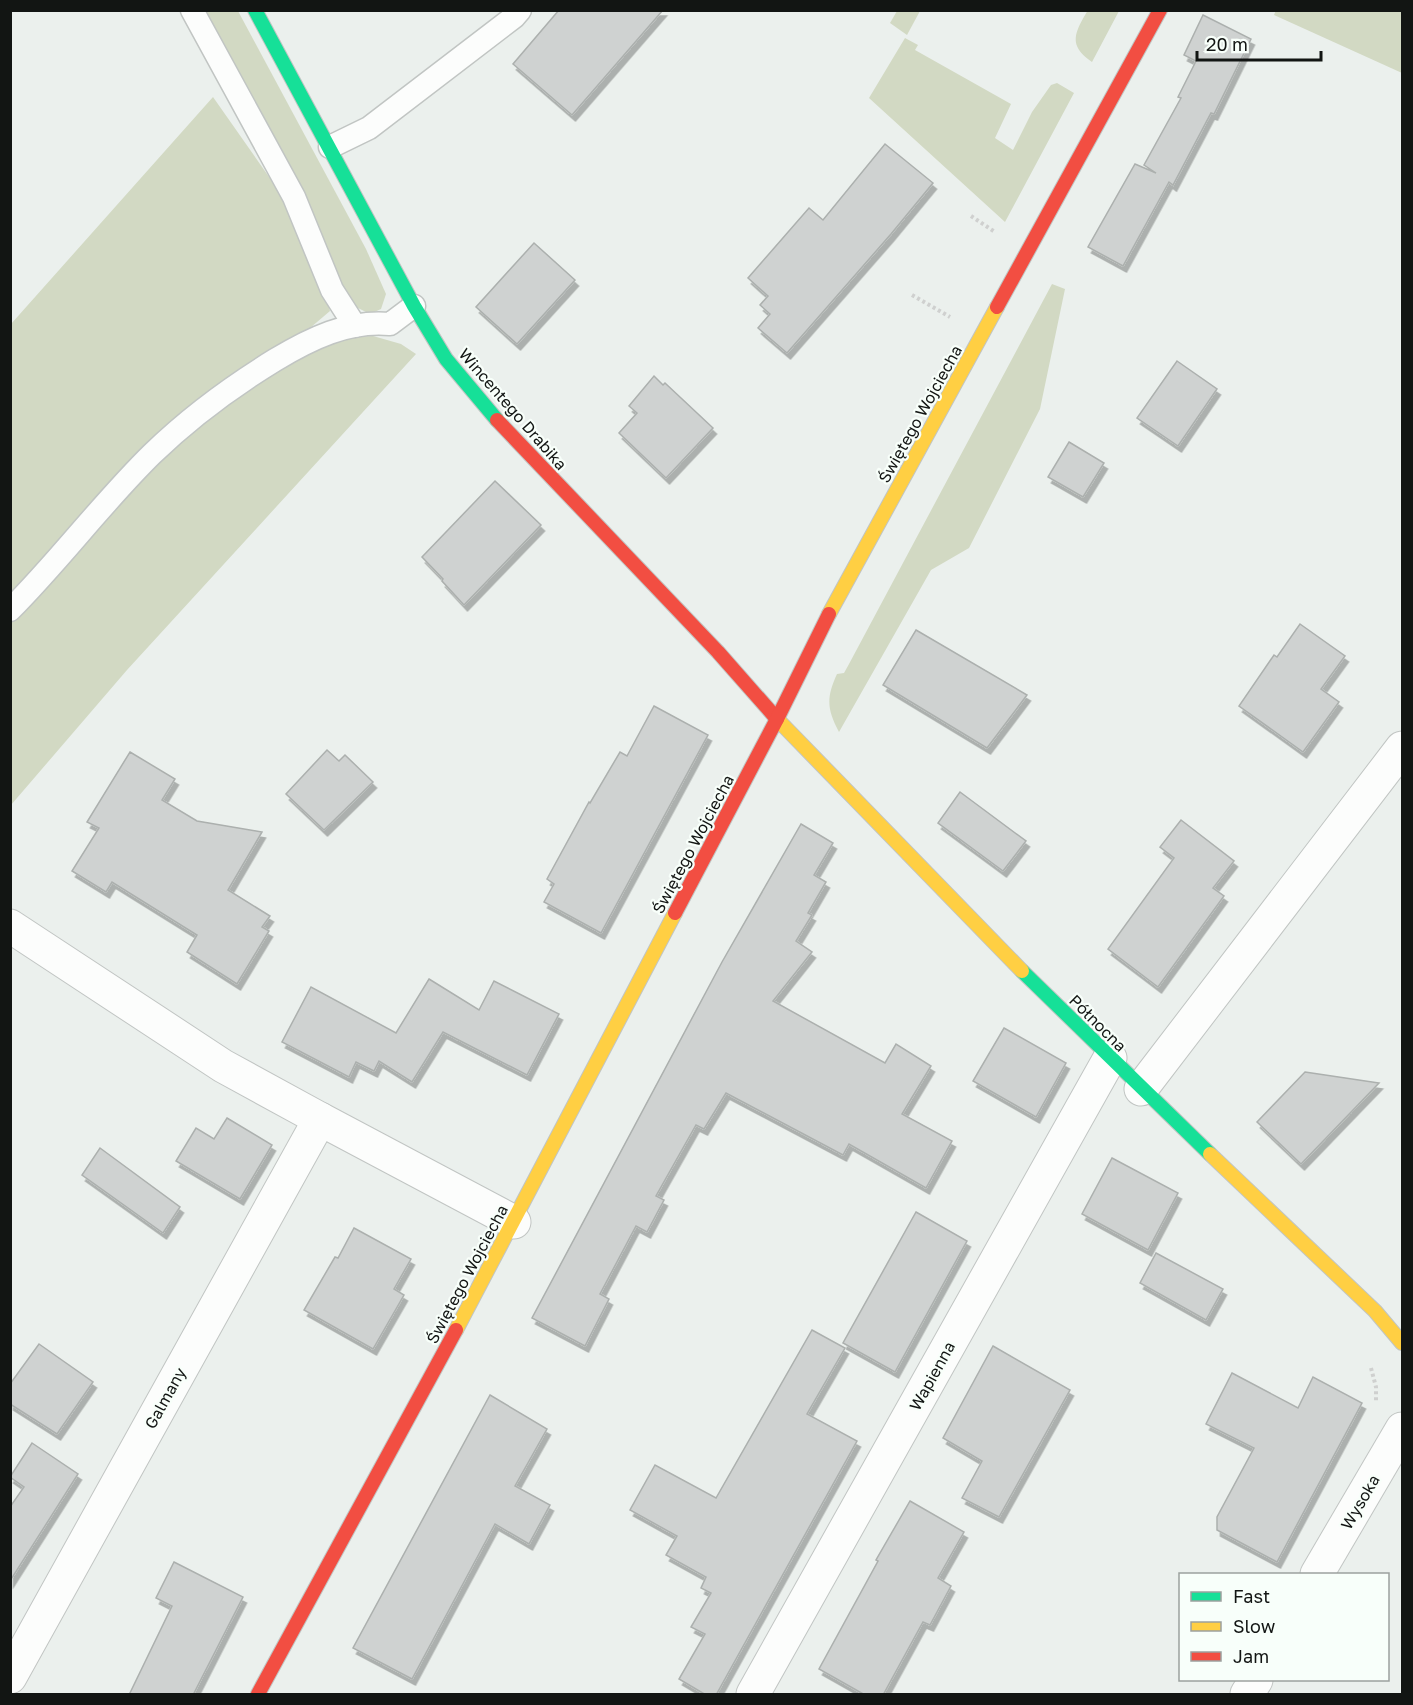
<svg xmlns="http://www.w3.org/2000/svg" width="1413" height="1705" font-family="'Golos Text',sans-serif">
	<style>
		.green { fill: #d2d9c3 }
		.building { fill: #cfd2d1; stroke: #acb0ae; stroke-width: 1.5; filter: url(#shadow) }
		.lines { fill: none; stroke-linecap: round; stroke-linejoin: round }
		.lane-casing { stroke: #c1c5c3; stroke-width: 25 }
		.street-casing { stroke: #c1c5c3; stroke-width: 35 }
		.fast-casing { stroke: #c1c5c3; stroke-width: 16 }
		.slow-casing { stroke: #c1c5c3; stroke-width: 16 }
		.jam-casing { stroke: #c1c5c3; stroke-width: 16 }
		.path { stroke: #cfd0cf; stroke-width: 4; stroke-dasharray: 3 3; stroke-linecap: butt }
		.lane { stroke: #fcfdfc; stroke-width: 22 }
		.street { stroke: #fcfdfc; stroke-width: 33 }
		.fast { stroke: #16e098; stroke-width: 14 }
		.slow { stroke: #ffcf43; stroke-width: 14 }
		.jam { stroke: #f24e42; stroke-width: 14 }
		.labels { text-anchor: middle; stroke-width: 4.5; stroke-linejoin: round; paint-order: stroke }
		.street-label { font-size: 16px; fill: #121513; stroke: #f8fffa }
	</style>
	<defs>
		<filter id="shadow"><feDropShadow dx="3.5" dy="6" stdDeviation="0" flood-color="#0004"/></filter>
	</defs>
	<rect width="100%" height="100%" fill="#ebf0ed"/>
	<g class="green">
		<path d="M1088 10 1119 11 1092 62C1067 45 1075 32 1088 10Z"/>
		<path d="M1276 10 1402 11V73L1274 15Z"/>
		<path d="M205 11H238L366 249 386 294 381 309 370 314 356 307 341 286Z"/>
		<path d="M897 11H920L907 35 890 23Z"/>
		<path d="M905 38 918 45 915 50 1011 104 995 138 1013 150 1032 112 1051 85 1057 83 1074 93 1005 222 869 98Z"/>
		<path d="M213 97 286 201 326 296 330 311 310 328 232 374 147 447 11 595V324Z"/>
		<path d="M1052 284 1065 289 1040 409 969 548 931 570 839 732C827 709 826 698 837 674L844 673 849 664Z"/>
		<path d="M373 336 401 344 416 354 127 670 11 805V620L157 461 239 393 306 352 345 337Z"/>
	</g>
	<g class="building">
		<path d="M559 10H663L572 115 513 64Z"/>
		<path d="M1203 15 1251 39 1214 114 1211 113 1173 185 1169 182 1123 266 1088 247 1135 164 1156 173 1144 165 1181 98 1178 97 1196 61 1184 55Z"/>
		<path d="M885 144 933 183 891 234 787 353 758 328 770 314 760 305 768 296 748 278 809 208 823 220Z"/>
		<path d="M534 243 575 280 517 344 476 307Z"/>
		<path d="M1177 361 1217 389 1178 446 1137 418Z"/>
		<path d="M654 376 663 385 665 383 713 428 666 478 619 433 637 413 629 406Z"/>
		<path d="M1069 442 1104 463 1083 497 1048 477Z"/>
		<path d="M495 481 541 525 464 605 442 581 443 579 422 557Z"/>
		<path d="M1300 624 1345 656 1321 689 1339 702 1303 752 1239 706 1274 655 1277 657Z"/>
		<path d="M916 630 1027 695 987 748 883 685Z"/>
		<path d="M654 706 708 735 601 933 544 902 554 884 547 879 589 802 590 803 620 752 627 756Z"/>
		<path d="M327 750 339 761 345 755 373 782 324 830 286 794Z"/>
		<path d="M130 752 175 779 162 800 197 821 262 832 228 890 270 916 262 927 269 931 237 984 187 952 197 935 112 882 106 892 72 871 99 828 87 822Z"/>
		<path d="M960 792 1026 841 1003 871 938 823Z"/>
		<path d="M1181 820 1234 861 1213 888 1224 896 1158 987 1108 949 1174 858 1160 847Z"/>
		<path d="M801 824 833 843 814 875 826 882 808 913 812 915 796 941 812 952 773 1001 885 1063 896 1044 931 1066 902 1114 952 1141 926 1188 849 1144 843 1155 726 1093 704 1129 696 1125 656 1196 664 1200 647 1232 636 1226 600 1294 609 1299 585 1346 532 1318 722 962Z"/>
		<path d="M429 979 479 1010 494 981 559 1014 527 1075 443 1032 412 1082 379 1061 374 1071 356 1062 349 1077 282 1042 311 987 396 1033Z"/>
		<path d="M1004 1028 1066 1063 1036 1117 973 1081Z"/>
		<path d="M1305 1072 1379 1083 1301 1164 1257 1122Z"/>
		<path d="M227 1118 272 1145 240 1199 176 1161 196 1128 214 1139Z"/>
		<path d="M100 1148 180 1207 163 1233 82 1175Z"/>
		<path d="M1112 1158 1178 1193 1148 1250 1082 1214Z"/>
		<path d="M916 1212 967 1241 895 1372 843 1343Z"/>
		<path d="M354 1228 411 1259 394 1289 404 1295 373 1349 304 1310 335 1257 338 1258Z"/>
		<path d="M1156 1253 1223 1289 1206 1320 1140 1283Z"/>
		<path d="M812 1330 845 1348 807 1414 857 1441 716 1695H706L679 1679 705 1634 691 1627 711 1593 701 1588 706 1577 666 1555 677 1536 630 1510 655 1465 716 1498Z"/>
		<path d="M39 1344 93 1382 57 1434 10 1404V1384Z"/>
		<path d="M993 1346 1070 1390 999 1517 962 1498 982 1461 943 1438Z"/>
		<path d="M1232 1373 1298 1408 1313 1377 1362 1403 1277 1562 1217 1530V1517L1254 1448 1206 1424Z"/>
		<path d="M490 1395 547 1429 515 1486 550 1505 529 1544 495 1524 412 1679 353 1648Z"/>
		<path d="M32 1443 78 1474 10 1581V1507L24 1487 10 1477Z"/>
		<path d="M910 1501 964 1532 938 1578 951 1586 930 1625 923 1622 883 1695H865L819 1669 878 1561 876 1560Z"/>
		<path d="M174 1562 243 1597 193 1695H129L172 1606 156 1598Z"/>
	</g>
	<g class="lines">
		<g class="lane-casing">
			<g id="lane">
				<path d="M192 10 294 197 332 290 355 326"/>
				<path d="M330 147 369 128 514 17 520 10"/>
				<path d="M10 610C60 560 102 503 152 454 189 418 231 387 275 360 310 339 348 320 390 324L414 306"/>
			</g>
		</g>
		<g class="street-casing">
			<g id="street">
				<path d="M10 926 223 1066 320 1119"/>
				<path d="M1141 1089 1402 748"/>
				<path d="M1317 1574 1402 1429"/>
				<path d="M10 1677 320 1119 514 1222"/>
				<path d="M753 1694 1110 1058"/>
				<path d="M1247 1694 1256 1680"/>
			</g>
		</g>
		<g class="fast-casing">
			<g id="fast">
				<path d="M255 10 414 306 446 359 497 420"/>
				<path d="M1022 971 1210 1154"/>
			</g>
		</g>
		<g class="slow-casing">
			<g id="slow">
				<path d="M829 614 997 307"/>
				<path d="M777 719 1022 971"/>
				<path d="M1210 1154 1375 1311 1402 1343"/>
				<path d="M456 1330 675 913"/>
			</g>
		</g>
		<g class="jam-casing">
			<g id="jam">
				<path d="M997 307 1160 10"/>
				<path d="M497 420 718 652 777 719"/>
				<path d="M675 913 777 719 829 614"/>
				<path d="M258 1694 456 1330"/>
			</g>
		</g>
		<g class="path">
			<path d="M971 216 995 232"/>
			<path d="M912 295 950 317"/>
			<path d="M1371 1368 1376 1387V1402"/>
		</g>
		<use href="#lane" class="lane"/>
		<use href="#street" class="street"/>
		<use href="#fast" class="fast"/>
		<use href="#slow" class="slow"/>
		<use href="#jam" class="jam"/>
	</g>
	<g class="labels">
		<g class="street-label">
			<text transform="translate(513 409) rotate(49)" y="6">Wincentego Drabika</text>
			<text transform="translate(920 414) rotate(-61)" y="6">Świętego Wojciecha</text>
			<text transform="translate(693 844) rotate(-62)" y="6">Świętego Wojciecha</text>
			<text transform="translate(1098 1023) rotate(45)" y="6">Północna</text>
			<text transform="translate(467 1274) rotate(-62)" y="6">Świętego Wojciecha</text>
			<text transform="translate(932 1376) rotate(-61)" y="6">Wapienna</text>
			<text transform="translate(165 1398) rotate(-61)" y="6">Galmany</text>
			<text transform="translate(1360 1502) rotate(-60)" y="6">Wysoka</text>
		</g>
	</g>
	<rect width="1413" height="1705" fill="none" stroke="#121513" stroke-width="24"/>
	<rect x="1179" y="1573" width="210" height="108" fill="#f8fffa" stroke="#9ca19e" stroke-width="1.5"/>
	<rect x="1191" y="1592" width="30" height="9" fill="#16e098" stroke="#9ca19e" stroke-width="1.5"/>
	<text x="1233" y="1603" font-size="18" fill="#121513">Fast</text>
	<rect x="1191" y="1622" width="30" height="9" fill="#ffcf43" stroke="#9ca19e" stroke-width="1.5"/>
	<text x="1233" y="1633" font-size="18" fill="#121513">Slow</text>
	<rect x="1191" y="1652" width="30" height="9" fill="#f24e42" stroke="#9ca19e" stroke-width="1.5"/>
	<text x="1233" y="1663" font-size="18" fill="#121513">Jam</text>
	<path d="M1197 51v9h124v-9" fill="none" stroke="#121513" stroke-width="3"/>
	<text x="1206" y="51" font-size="18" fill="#121513" stroke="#f8fffa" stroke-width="4.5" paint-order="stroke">20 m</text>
</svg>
